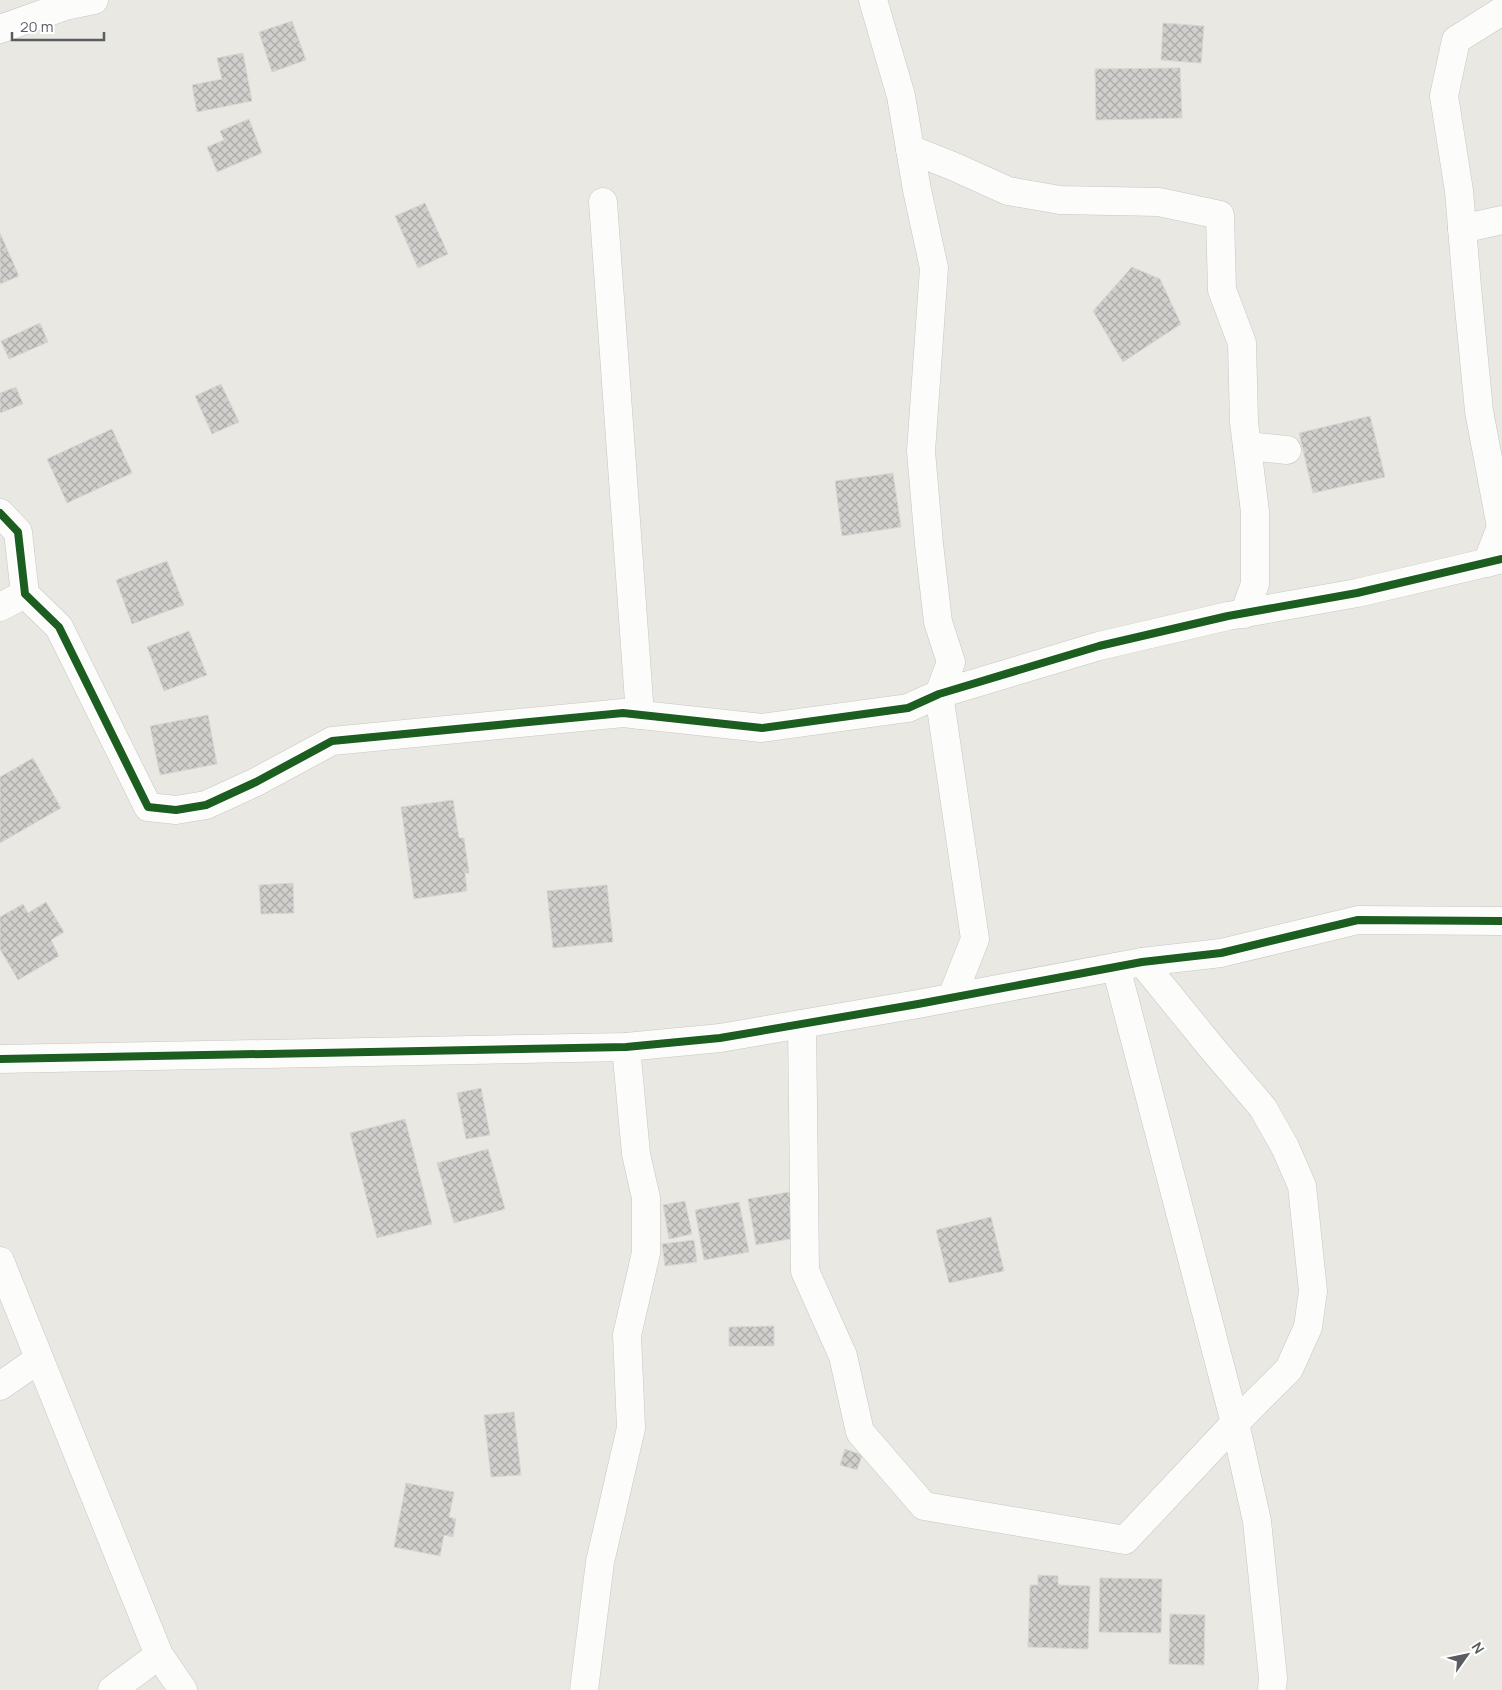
<svg xmlns="http://www.w3.org/2000/svg" width="1502" height="1690" font-family="Manrope,sans-serif">
	<style>
		.building { fill: url(#building-cross-hatch); stroke: #d9d7d2 }
		.lines { fill: none; stroke-linecap: round; stroke-linejoin: round }
		.minor-casing { stroke: #c6c6c6; stroke-width: 29 }
		.minor { stroke: #fcfcfb; stroke-width: 28 }
		.cycleway-casing { stroke: #fff; stroke-width: 11 }
		.cycleway { stroke: #1b5e20; stroke-width: 8 }
	</style>
	<defs>
		<pattern id="building-cross-hatch" width="8" height="8" patternUnits="userSpaceOnUse" patternTransform="scale(1.25)"><rect width="8" height="8" fill="#d0cfcc"/><path d="M0 0l8 8M0 8l8-8" fill="none" stroke="#acaba9"/></pattern>
	</defs>
	<rect width="100%" height="100%" fill="#eae8e3"/>
	<g class="building">
		<path d="M292 21 306 60 272 72 259 32Z"/>
		<path d="M1163 23 1204 26 1201 63 1161 60Z"/>
		<path d="M243 53 252 101 197 112 192 85 222 79 217 58Z"/>
		<path d="M1180 68 1182 118 1096 120 1095 69Z"/>
		<path d="M249 119 262 153 217 172 207 147 224 140 220 131Z"/>
		<path d="M425 203 448 254 418 268 395 216Z"/>
		<path d="M0 233 19 276 0 284Z"/>
		<path d="M1132 267 1160 279 1181 324 1123 362 1093 311Z"/>
		<path d="M40 323 48 342 9 359 1 341Z"/>
		<path d="M221 384 239 422 212 434 195 396Z"/>
		<path d="M16 387 23 404 0 413V393Z"/>
		<path d="M1370 416 1385 477 1313 493 1299 433Z"/>
		<path d="M112 429 132 473 67 503 47 459Z"/>
		<path d="M893 473 901 527 842 536 835 481Z"/>
		<path d="M167 561 184 605 132 624 116 580Z"/>
		<path d="M189 631 207 675 164 691 147 647Z"/>
		<path d="M208 715 217 764 160 775 150 726Z"/>
		<path d="M33 758 61 808 0 843V777Z"/>
		<path d="M453 800 459 838H464L469 873H465L467 891 414 899 401 807Z"/>
		<path d="M293 883 294 913 261 914 259 885Z"/>
		<path d="M607 885 613 942 553 948 547 891Z"/>
		<path d="M46 902 64 932 51 940 59 956 18 980 0 949V917L23 904 28 913Z"/>
		<path d="M481 1088 490 1135 466 1139 457 1093Z"/>
		<path d="M405 1119 432 1224 377 1238 350 1133Z"/>
		<path d="M488 1149 505 1209 454 1223 437 1163Z"/>
		<path d="M795 1191 798 1204 789 1206 795 1238 756 1245 748 1199Z"/>
		<path d="M685 1201 692 1234 669 1239 663 1205Z"/>
		<path d="M739 1202 749 1252 704 1260 695 1210Z"/>
		<path d="M991 1217 1004 1271 949 1283 936 1230Z"/>
		<path d="M694 1240 697 1262 665 1266 662 1244Z"/>
		<path d="M774 1326V1346H729V1327Z"/>
		<path d="M514 1412 521 1475 491 1477 484 1415Z"/>
		<path d="M845 1449 862 1455 857 1470 840 1465Z"/>
		<path d="M406 1483 454 1492 449 1517 456 1519 453 1537 444 1535 440 1556 394 1547Z"/>
		<path d="M1038 1575 1058 1576V1585L1090 1586 1088 1649 1028 1647 1030 1585H1038Z"/>
		<path d="M1100 1578 1162 1579 1161 1633 1099 1632Z"/>
		<path d="M1170 1614 1205 1615 1204 1665 1169 1664Z"/>
	</g>
	<g class="lines">
		<g class="minor-casing">
			<g id="minor">
				<path d="M873 0 901 96 917 190 934 268 921 451 929 544 938 622 951 662 939 694 975 939 952 997"/>
				<path d="M0 29 65 6 94 0"/>
				<path d="M910 149 955 167 1008 191 1060 200 1159 202 1220 215 1222 290 1242 343 1244 422 1255 512V584L1244 614"/>
				<path d="M603 202 640 715"/>
				<path d="M1462 229 1502 220"/>
				<path d="M1247 446 1287 450"/>
				<path d="M0 513 18 532 25 594 59 627 148 807 176 810 206 805 256 782 332 741 623 713 762 728 908 708 939 694 1099 646 1228 616 1357 593 1502 559"/>
				<path d="M1487 563 1501 527 1479 411 1467 287 1459 191 1444 96 1456 40 1502 11"/>
				<path d="M0 607 25 594"/>
				<path d="M1116 967 1235 1423 1257 1521 1273 1678 1272 1690"/>
				<path d="M802 1024 805 1271 843 1356 860 1432 924 1506 1125 1540 1235 1423 1289 1369 1308 1327 1313 1291 1302 1186 1285 1147 1263 1108 1211 1047 1142 962"/>
				<path d="M0 1059 626 1047 720 1038 918 1004 1142 962 1221 953 1358 920 1502 921"/>
				<path d="M0 1261 159 1655 183 1690"/>
				<path d="M0 1386 39 1359"/>
				<path d="M112 1690 159 1655"/>
				<path d="M584 1690 600 1562 631 1428 627 1335 646 1253V1198L636 1154 626 1047"/>
			</g>
		</g>
		<use href="#minor" class="minor"/>
		<g class="cycleway-casing">
			<g id="cycleway">
				<path d="M0 513 18 532 25 594 59 627 148 807 176 810 206 805 256 782 332 741 623 713 762 728 908 708 939 694 1099 646 1228 616 1357 593 1502 559"/>
				<path d="M0 1059 626 1047 720 1038 918 1004 1142 962 1221 953 1358 920 1502 921"/>
			</g>
		</g>
		<use href="#cycleway" class="cycleway"/>
	</g>
	<g transform="translate(1467 1655) rotate(57)" stroke="#ffffff" stroke-width="4" paint-order="stroke">
	<path d="M0-4L9 19L0 12L-9 19Z" fill="#595d62"/>
	<text y="-8" font-size="14" font-weight="bold" text-anchor="middle" fill="#595d62">N</text>
	</g>
	<path d="M12 32v8h92v-8" fill="none" stroke="#595d62" stroke-width="2.5"/>
	<text x="20" y="32" font-size="15" fill="#595d62" stroke="#ffffff" stroke-width="4" paint-order="stroke">20 m</text>
</svg>
